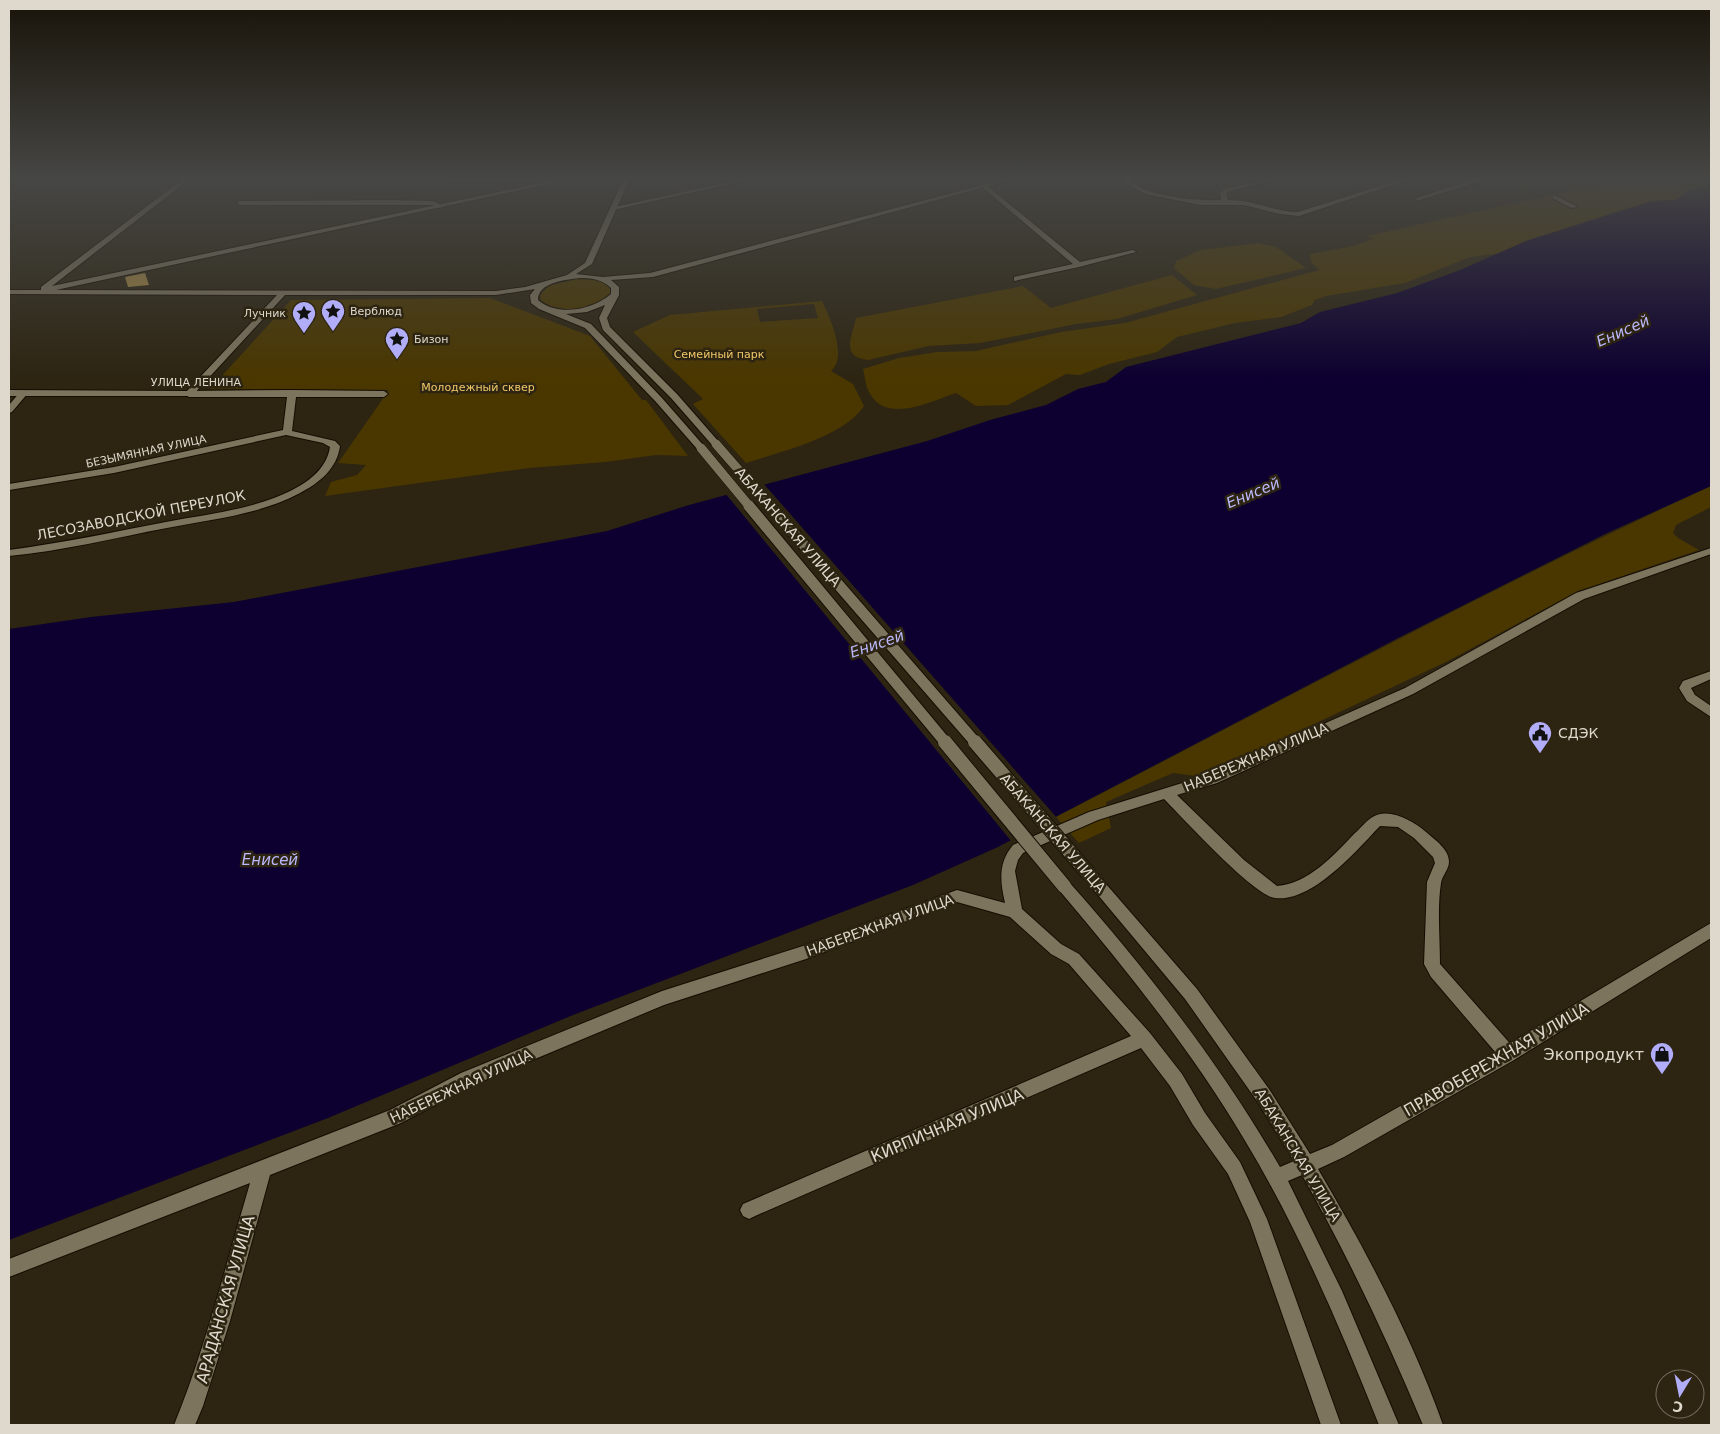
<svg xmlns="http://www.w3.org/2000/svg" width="1720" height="1434" font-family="'DejaVu Sans',sans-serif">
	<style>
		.green { fill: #4a3700; fill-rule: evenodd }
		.water { fill: #0d0030 }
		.pier { fill: #2d2512 }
		.building { fill: #a78a46 }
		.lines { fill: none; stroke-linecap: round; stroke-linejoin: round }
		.street-casing { stroke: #150e00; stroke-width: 2 }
		.secondary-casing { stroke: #150e00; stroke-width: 2 }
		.street { fill: #7d745e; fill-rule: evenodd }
		.secondary { fill: #7d745e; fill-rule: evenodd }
		.secondary-bridge-far2-casing { stroke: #150e00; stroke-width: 10; stroke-linecap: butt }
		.secondary-bridge-far1-casing { stroke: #150e00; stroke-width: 13; stroke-linecap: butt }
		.secondary-bridge-casing { stroke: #150e00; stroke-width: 16; stroke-linecap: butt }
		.secondary-bridge-far2 { stroke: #7d745e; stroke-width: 9 }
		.secondary-bridge-far1 { stroke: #7d745e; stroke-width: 11 }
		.secondary-bridge { stroke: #7d745e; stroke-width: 14 }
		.labels { text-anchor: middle; stroke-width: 5; stroke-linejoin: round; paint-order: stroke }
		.far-poi-label { font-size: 11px; fill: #ded8cd; stroke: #2d2512; text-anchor: start }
		.far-park-label { font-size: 11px; fill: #f1c868; stroke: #2d2512 }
		.far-street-label { font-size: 11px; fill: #ded8cd; stroke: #2d2512 }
		.street-label { font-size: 14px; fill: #ded8cd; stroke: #2d2512 }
		.poi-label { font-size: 14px; fill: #ded8cd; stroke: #2d2512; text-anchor: start }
		.water-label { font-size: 15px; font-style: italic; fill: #bbb8fe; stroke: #2d2512 }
		.near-poi-label { font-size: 16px; fill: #ded8cd; stroke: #2d2512; text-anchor: end }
		.near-street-label { font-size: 16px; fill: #ded8cd; stroke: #2d2512 }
	</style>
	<rect width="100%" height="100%" fill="#2d2512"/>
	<g class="green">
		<path d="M1630 178H1698L1686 187 1687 192 1676 200 1652 201 1631 207 1526 241 1501 253 1470 257 1405 283 1326 296 1315 300 1312 305 1281 317 1235 323 1177 337 1157 352 1109 364 1080 375 1066 374 1008 405 976 406 956 393C932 401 885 425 869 392 865 385 865 376 863 369L899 358 937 352 976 351 1061 332 1125 323 1319 270 1311 262 1310 254 1354 246 1373 239 1367 236Z"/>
		<path d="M1258 243 1276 247 1306 268 1216 289 1194 285 1174 268 1176 261 1201 250Z"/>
		<path d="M1172 275 1197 295 1117 319 1076 324 980 343 929 346 868 360C840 357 852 337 856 318L1023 286 1051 308Z"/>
		<path d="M580 278C592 279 603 279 611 288L610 293C596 311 558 315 541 300L540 295 549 286Z"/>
		<path d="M490 298 590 336 642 400H646L688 456 656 455 605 462 529 468 325 496 331 482 357 475 366 465 338 463 389 390 210 389 291 300Z"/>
		<path d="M822 301C830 318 848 356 831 371L853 384 864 406C844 437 780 452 746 463L693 404 703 399 633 332 670 315ZM814 304 818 318 760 322 757 309Z"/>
		<path d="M1711 486V507L1676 525 1673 533 1678 538 1699 550 1578 591 1448 661 1225 766 1195 776 1173 773 1106 802 1111 828 1079 843 1056 817C1274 705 1489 588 1711 486Z"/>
	</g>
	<path class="water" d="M1711 184V486L1605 534 1398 638 998 847 913 885 573 1015 328 1118 9 1240V629L91 617 234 602 607 531 689 505 927 441 990 420 1046 405 1078 389 1106 382 1126 367 1301 323 1320 312 1397 293 1460 270 1526 241 1652 201 1676 200 1687 192Z"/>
	<path class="pier" d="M763 483 1058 819 1012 842 725 493Z"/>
	<path class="building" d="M145 273 149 285 128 287 125 277Z"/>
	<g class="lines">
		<g class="street-casing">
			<g id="street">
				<path d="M326 178H541L556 182 553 184 541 182 329 180Z"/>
				<path d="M747 178H758L613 210 610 208Z"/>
				<path d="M1117 178C1129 177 1137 187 1149 191 1172 198 1197 201 1221 200L1220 193 1225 189 1271 178H1281L1229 191 1226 194 1228 200C1252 199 1274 212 1298 212L1405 178H1414L1299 216 1280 214 1244 205H1201L1145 194Z"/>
				<path d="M1477 178H1496L1481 181 1419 200 1414 199Z"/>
				<path d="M982 185H986L1080 262 1133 250 1136 252 1079 267 1014 281V277L1073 264 982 187Z"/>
				<path d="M1554 195 1576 206 1577 207 1572 208 1552 198Z"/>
				<path d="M391 200 433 201 443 206 440 208 432 205H240L237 203 240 201Z"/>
				<path d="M292 390 384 391 388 394 384 397H296L292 431 335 441 340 446C337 469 319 483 300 493 259 515 211 519 167 528 114 538 62 551 9 556V550C62 543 114 532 166 522 202 515 240 511 274 498 298 489 326 474 330 447L323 443 286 435 114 473 9 490V484L114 467 283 430 287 397H189L185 394 189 391Z"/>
				<path d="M21 391 28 393 12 412 9 413V405Z"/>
				<path d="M1711 548V554L1584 599 1413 694 1217 783 1177 795 1244 860 1277 886C1308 884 1334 855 1354 834 1360 829 1365 822 1371 818 1388 806 1413 821 1426 832 1435 840 1449 849 1449 862 1449 869 1442 876 1441 883 1437 909 1440 938 1440 964L1514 1048 1516 1054 1514 1060 1508 1062 1502 1060 1431 977 1424 964 1427 882 1435 863 1433 857 1414 838 1398 827 1380 826C1357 850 1312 903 1275 898 1254 896 1183 818 1164 799L1098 820 1023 853 1018 860 1015 871 1022 909 1061 944 1079 954 1150 1033 1182 1074 1205 1113 1240 1162 1267 1219 1341 1425H1321L1250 1222 1228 1174 1193 1125 1170 1086 1141 1048 755 1216 749 1219 743 1216 740 1210 743 1204 1131 1036 1069 964 1051 954 1010 917 957 902 806 959 664 1005 473 1085 401 1123 270 1175 230 1321 203 1406 195 1425H174C206 1347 226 1264 250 1183L9 1277V1259L390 1110 461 1073 662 991 806 945 957 890 1005 903C1000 881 998 863 1013 845L1089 812 1208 775 1405 688 1576 593Z"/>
				<path d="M1711 671V679L1691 688 1695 695 1711 706V717L1687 701 1679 688 1683 681Z"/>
			</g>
		</g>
		<g class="secondary-casing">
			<g id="secondary">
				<path d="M184 178H191L52 286 565 178H576L56 290 496 291 525 287 567 275 585 263 624 178H630L592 264 576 274 603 277 650 273 1009 178H1018L653 277 611 280 619 287V295L607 318 610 327 677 394 719 442V446H713L671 398 603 330 599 318 605 305 587 312 566 314 591 324 662 398 704 446V450H698L656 402 585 328 539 309 531 303 530 295 535 289 496 295H285L192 396H9V390L187 391 277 295 9 294V290H41V287ZM579 278C591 278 602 279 611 288V294C592 310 558 317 538 300 538 282 566 280 579 278Z"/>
				<path d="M1088 867 1093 869 1197 989 1269 1089 1310 1154 1332 1145 1502 1048 1711 923V938L1514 1060 1344 1157 1318 1169C1364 1247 1413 1339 1443 1425H1423C1387 1339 1348 1256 1302 1175L1288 1181 1342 1291 1399 1425H1379C1340 1327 1298 1228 1244 1139 1191 1050 1126 969 1059 890L1057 886 1059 882 1064 880 1069 882C1148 971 1220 1064 1280 1167L1294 1161 1257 1101 1185 999 1083 877 1081 873 1083 869Z"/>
			</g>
		</g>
		<use href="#street" class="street"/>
		<use href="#secondary" class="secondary"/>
		<g class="secondary-bridge-far2-casing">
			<g id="secondary-bridge-far2">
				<path d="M716 444 771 507"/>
				<path d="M701 448 750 507"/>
			</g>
		</g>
		<g class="secondary-bridge-far1-casing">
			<g id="secondary-bridge-far1">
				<path d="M749 506 946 743"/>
				<path d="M770 506 976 743"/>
			</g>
		</g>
		<g class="secondary-bridge-casing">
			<g id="secondary-bridge">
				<path d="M945 742 1064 886"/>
				<path d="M975 742 1088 873"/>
			</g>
		</g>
		<use href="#secondary-bridge-far2" class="secondary-bridge-far2"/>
		<use href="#secondary-bridge-far1" class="secondary-bridge-far1"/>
		<use href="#secondary-bridge" class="secondary-bridge"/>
	</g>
	<linearGradient id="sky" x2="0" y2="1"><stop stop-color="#19140a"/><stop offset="0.47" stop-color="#464644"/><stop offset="1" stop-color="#464644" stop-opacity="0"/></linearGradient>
	<rect width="1720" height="379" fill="url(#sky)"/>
	<defs>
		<g id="sight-pin" transform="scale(1.25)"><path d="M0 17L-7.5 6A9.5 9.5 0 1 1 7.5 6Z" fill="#b2adf9" stroke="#2d2512"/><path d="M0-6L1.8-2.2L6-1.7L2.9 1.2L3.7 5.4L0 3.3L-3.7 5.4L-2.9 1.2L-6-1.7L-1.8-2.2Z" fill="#111"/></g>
		<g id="civic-pin" transform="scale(1.25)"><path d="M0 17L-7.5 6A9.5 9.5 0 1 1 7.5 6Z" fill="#b2adf9" stroke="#2d2512"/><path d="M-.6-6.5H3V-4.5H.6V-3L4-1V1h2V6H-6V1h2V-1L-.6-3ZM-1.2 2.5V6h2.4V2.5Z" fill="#111"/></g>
		<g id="shop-pin" transform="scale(1.25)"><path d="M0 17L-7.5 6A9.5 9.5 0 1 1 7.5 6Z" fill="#b2adf9" stroke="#2d2512"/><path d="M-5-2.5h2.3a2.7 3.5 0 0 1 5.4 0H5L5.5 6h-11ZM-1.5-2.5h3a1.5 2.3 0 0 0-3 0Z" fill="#111"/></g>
	</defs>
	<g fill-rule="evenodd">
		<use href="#sight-pin" x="333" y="311"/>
		<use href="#sight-pin" x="304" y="313"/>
		<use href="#sight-pin" x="397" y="339"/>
		<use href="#civic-pin" x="1540" y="733"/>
		<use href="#shop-pin" x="1662" y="1054"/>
	</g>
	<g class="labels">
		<g class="far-poi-label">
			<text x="350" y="315">Верблюд</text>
			<text x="286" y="317" text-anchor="end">Лучник</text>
			<text x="414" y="343">Бизон</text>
		</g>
		<g class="far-park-label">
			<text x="719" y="358">Семейный парк</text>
			<text x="478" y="391">Молодежный сквер</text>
		</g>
		<g class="far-street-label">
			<text x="196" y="386">УЛИЦА ЛЕНИНА</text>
			<text transform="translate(146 451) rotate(-12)" y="4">БЕЗЫМЯННАЯ УЛИЦА</text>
		</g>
		<g class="street-label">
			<text transform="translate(141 515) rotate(-11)" y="5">ЛЕСОЗАВОДСКОЙ ПЕРЕУЛОК</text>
			<text transform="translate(788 527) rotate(49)" y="5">АБАКАНСКАЯ УЛИЦА</text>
			<text transform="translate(1256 757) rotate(-23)" y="5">НАБЕРЕЖНАЯ УЛИЦА</text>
			<text transform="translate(1053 833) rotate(49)" y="5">АБАКАНСКАЯ УЛИЦА</text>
			<text transform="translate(880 925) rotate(-20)" y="5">НАБЕРЕЖНАЯ УЛИЦА</text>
			<text transform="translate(461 1086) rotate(-25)" y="5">НАБЕРЕЖНАЯ УЛИЦА</text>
			<text transform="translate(1298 1155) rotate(59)" y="5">АБАКАНСКАЯ УЛИЦА</text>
		</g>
		<g class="poi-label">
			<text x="1558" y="738">СДЭК</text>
		</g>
		<g class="water-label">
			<text transform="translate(1623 331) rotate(-24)" y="5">Енисей</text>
			<text transform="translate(1253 493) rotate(-23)" y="5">Енисей</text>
			<text transform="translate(877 644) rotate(-19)" y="5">Енисей</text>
			<text x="270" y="865">Енисей</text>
		</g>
		<g class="near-poi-label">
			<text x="1644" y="1060">Экопродукт</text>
		</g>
		<g class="near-street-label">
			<text transform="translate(1496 1059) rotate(-30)" y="6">ПРАВОБЕРЕЖНАЯ УЛИЦА</text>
			<text transform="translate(947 1125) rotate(-23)" y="6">КИРПИЧНАЯ УЛИЦА</text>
			<text transform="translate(225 1299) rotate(-74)" y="6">АРАДАНСКАЯ УЛИЦА</text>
		</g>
	</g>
	<rect width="1720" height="1434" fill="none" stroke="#ded8cd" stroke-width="20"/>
	<g transform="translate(1680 1394) rotate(190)"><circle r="24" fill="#2d2512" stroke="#746d5d"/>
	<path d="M0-4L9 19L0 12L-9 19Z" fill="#b2adf9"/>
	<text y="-8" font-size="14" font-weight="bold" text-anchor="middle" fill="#ded8cd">С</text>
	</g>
</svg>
